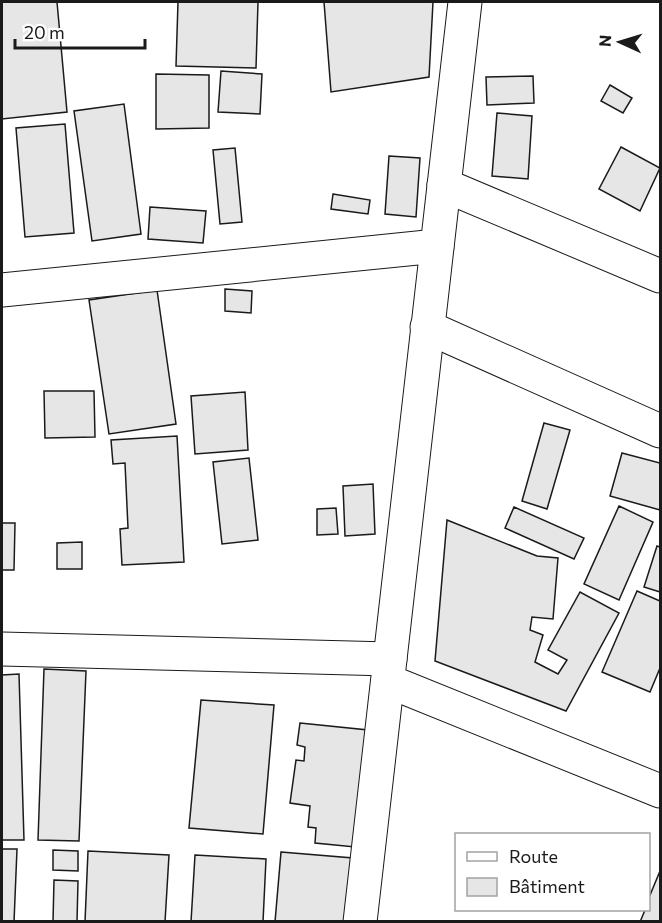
<svg xmlns="http://www.w3.org/2000/svg" width="662" height="923" font-family="Commissioner,sans-serif">
	<style>
		.building { fill: #e6e6e6; stroke: #1a1a1a; stroke-width: 1.5 }
		.lines { fill: none; stroke-linecap: round; stroke-linejoin: round }
		.street-casing { stroke: #1a1a1a; stroke-width: 35 }
		.street { stroke: #fff; stroke-width: 33 }
	</style>
	<rect width="100%" height="100%" fill="#fff"/>
	<g class="building">
		<path d="M2 2H57L67 112 2 119Z"/>
		<path d="M178 2H258L256 68 176 66Z"/>
		<path d="M324 2H433L429 77 331 92Z"/>
		<path d="M221 71 262 74 260 114 218 112Z"/>
		<path d="M156 74 209 75V128L156 129Z"/>
		<path d="M533 76 534 103 487 105 486 77Z"/>
		<path d="M610 85 632 98 623 113 601 101Z"/>
		<path d="M124 104 141 234 92 241 74 111Z"/>
		<path d="M497 113 532 116 528 179 492 176Z"/>
		<path d="M65 124 74 233 25 237 16 128Z"/>
		<path d="M621 147 660 168 640 211 599 189Z"/>
		<path d="M235 148 242 222 220 224 213 150Z"/>
		<path d="M389 156 420 158 416 217 385 214Z"/>
		<path d="M333 194 370 200 368 214 331 209Z"/>
		<path d="M150 207 206 211 203 243 148 239Z"/>
		<path d="M225 289 252 291 251 313 225 311Z"/>
		<path d="M157 290 176 424 109 434 89 300Z"/>
		<path d="M44 391H94L95 437 45 438Z"/>
		<path d="M245 392 248 450 195 454 191 396Z"/>
		<path d="M544 423 570 430 547 509 522 501Z"/>
		<path d="M177 436 184 562 122 565 120 529 128 528 125 463 113 464 111 440Z"/>
		<path d="M622 453 660 463V510L610 496Z"/>
		<path d="M249 458 258 540 222 544 213 462Z"/>
		<path d="M373 484 375 534 345 536 343 486Z"/>
		<path d="M619 506 653 522 619 600 584 584Z"/>
		<path d="M514 507 584 538 574 559 505 528Z"/>
		<path d="M336 508 338 534 317 535V509Z"/>
		<path d="M447 520 537 556 558 558 553 619 532 617 530 630 543 635 535 662 558 674 567 660 548 650 580 592 619 613 566 711 435 661Z"/>
		<path d="M2 523H15L14 570H2Z"/>
		<path d="M82 542V569H57V543Z"/>
		<path d="M657 546 660 547V592L644 587Z"/>
		<path d="M637 591 660 601V668L650 692 602 672Z"/>
		<path d="M44 669 86 671 79 841 38 840Z"/>
		<path d="M19 674 24 840H2V675Z"/>
		<path d="M201 700 274 705 263 834 189 828Z"/>
		<path d="M300 723 368 730 355 847 315 843 316 828 308 827 310 806 290 803 296 760 304 761 305 747 297 745Z"/>
		<path d="M2 849H17L14 922H2Z"/>
		<path d="M53 850 78 851V871L53 870Z"/>
		<path d="M88 851 169 855 165 922H85Z"/>
		<path d="M281 852 353 858 347 922H275Z"/>
		<path d="M195 855 266 859 263 922H191Z"/>
		<path d="M660 871V922H640L645 910H648V900Z"/>
		<path d="M54 880 78 881 77 922H53Z"/>
	</g>
	<g class="lines">
		<g class="street-casing">
			<g id="street">
				<path d="M444 185 660 276"/>
				<path d="M2 290 437 246"/>
				<path d="M427 327 660 431"/>
				<path d="M2 649 390 659"/>
				<path d="M388 681 660 791"/>
				<path d="M360 922 465 2"/>
			</g>
		</g>
		<use href="#street" class="street"/>
	</g>
	<rect width="662" height="923" fill="none" stroke="#1a1a1a" stroke-width="6"/>
	<rect x="455" y="833" width="195" height="78" fill="#ffffff" stroke="#a3a3a3" stroke-width="1.5"/>
	<rect x="467" y="852" width="30" height="9" fill="#ffffff" stroke="#a3a3a3" stroke-width="1.5"/>
	<text x="509" y="863" font-size="18" fill="#1a1a1a">Route</text>
	<rect x="467" y="878" width="30" height="18" fill="#e6e6e6" stroke="#a3a3a3" stroke-width="1.5"/>
	<text x="509" y="893" font-size="18" fill="#1a1a1a">Bâtiment</text>
	<g transform="translate(620 42) rotate(274)" stroke="#ffffff" stroke-width="4.5" paint-order="stroke">
	<path d="M0-4.5L10 22L0 15L-10 22Z" fill="#1a1a1a"/>
	<text y="-9" font-size="16" font-weight="bold" text-anchor="middle" fill="#1a1a1a">N</text>
	</g>
	<path d="M15 39v9h130v-9" fill="none" stroke="#1a1a1a" stroke-width="3"/>
	<text x="24" y="39" font-size="18" fill="#1a1a1a" stroke="#ffffff" stroke-width="4.5" paint-order="stroke">20 m</text>
</svg>
